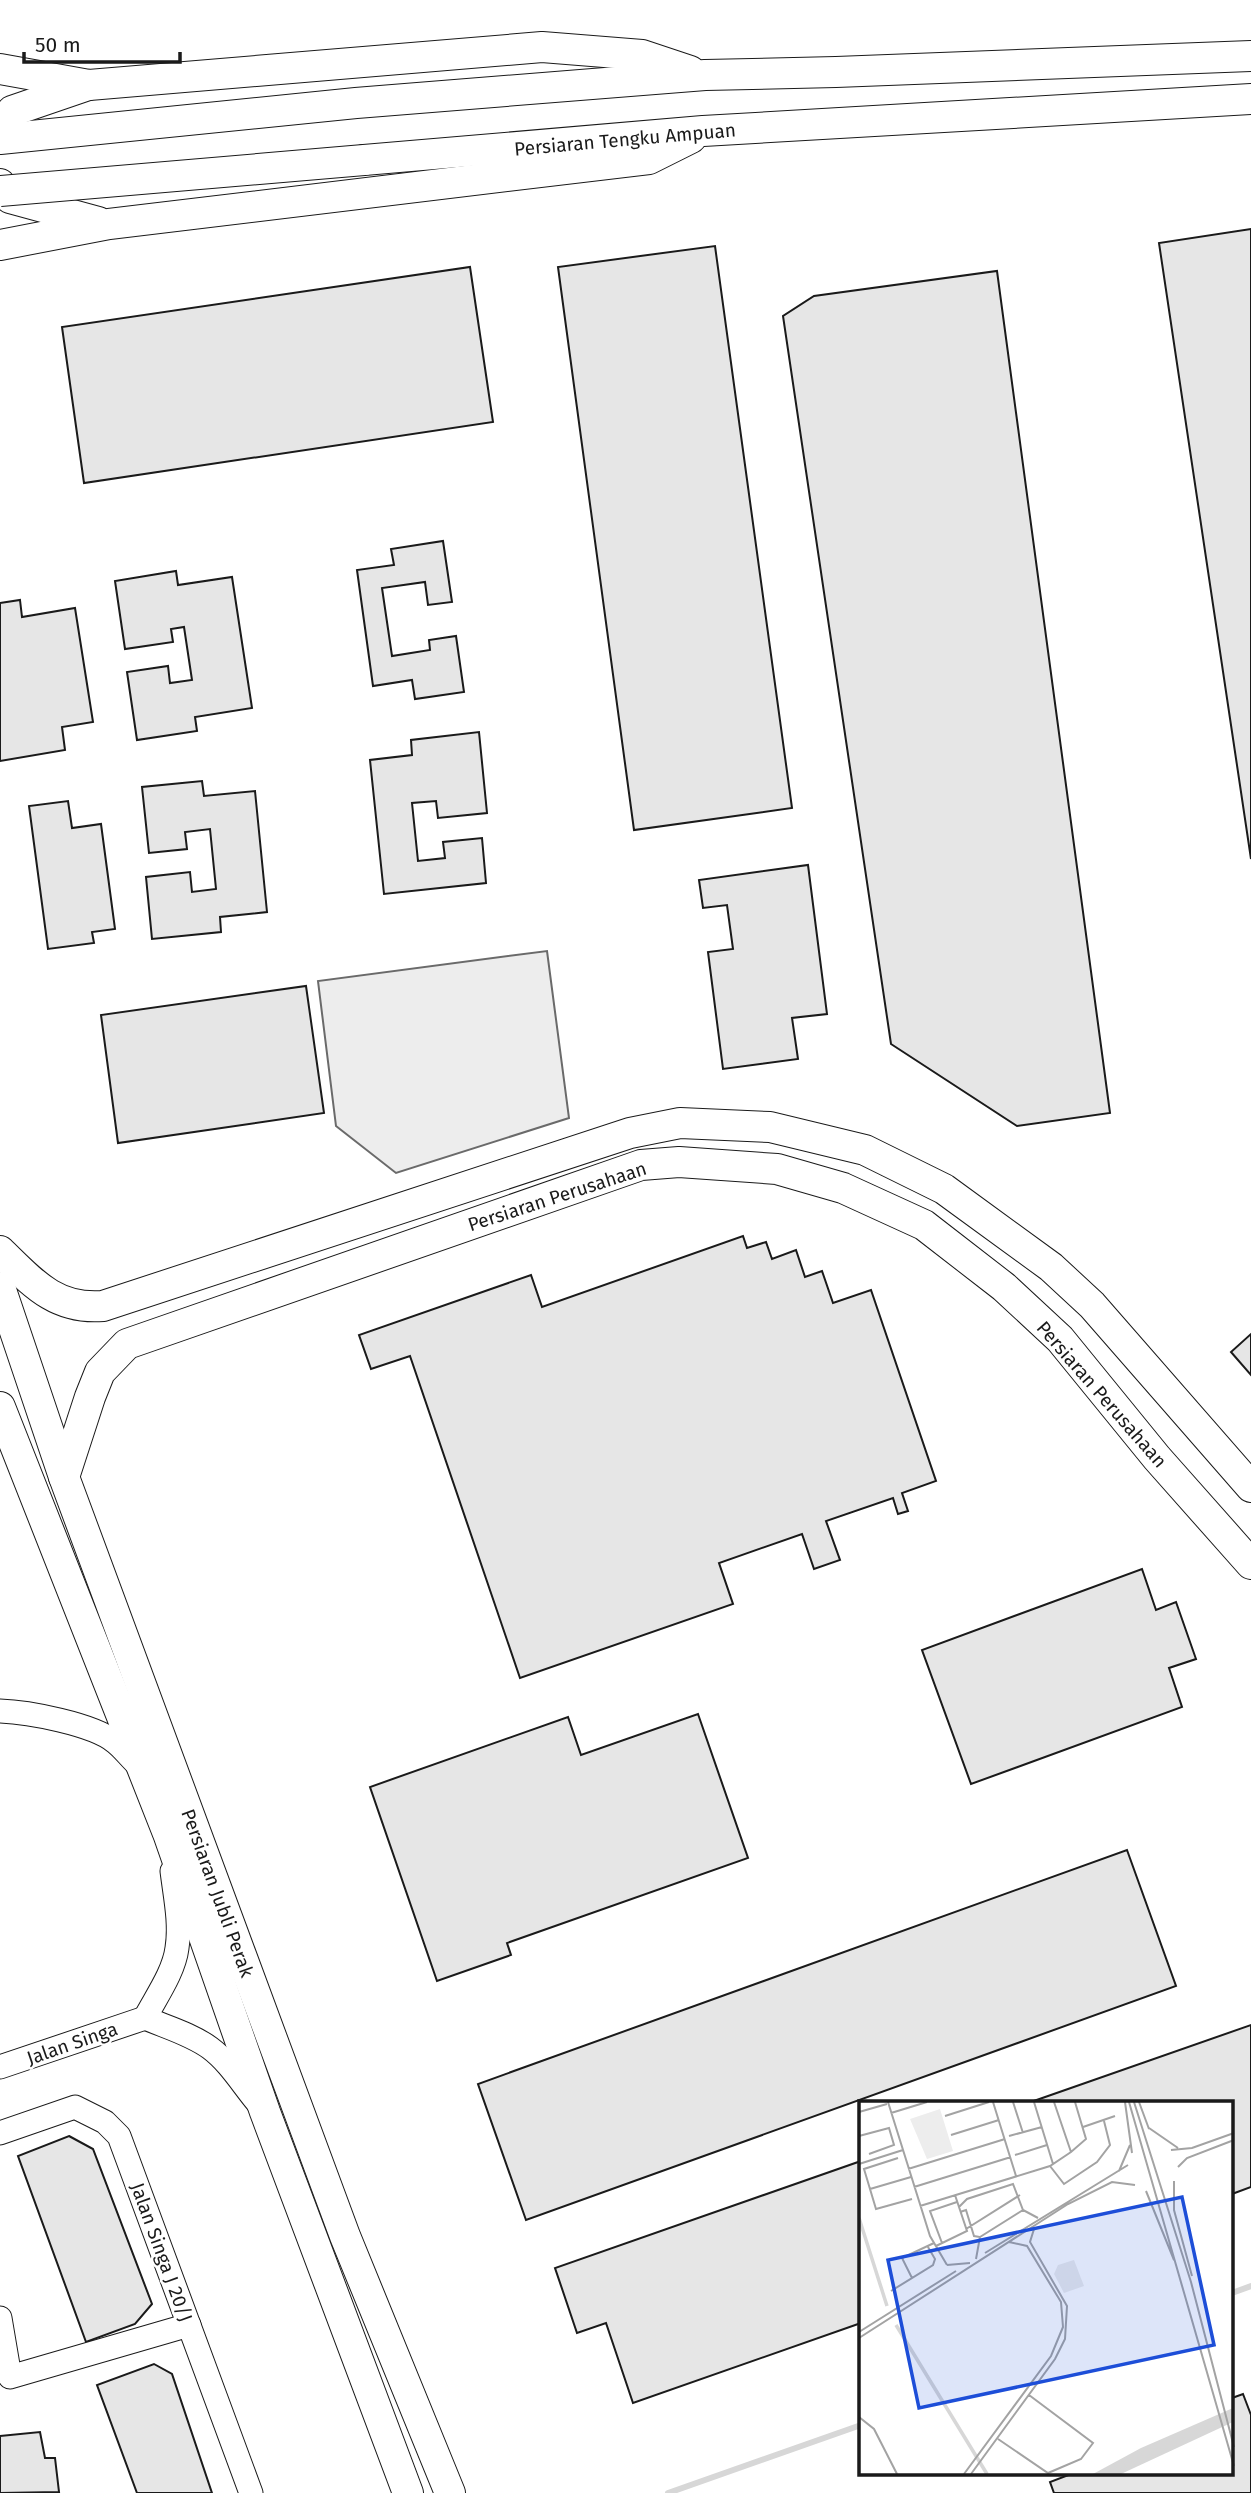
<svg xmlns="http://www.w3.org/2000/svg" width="1251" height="2493" font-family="'Fira Sans',sans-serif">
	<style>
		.built { fill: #ededed; stroke: #6a6a6a; stroke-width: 2 }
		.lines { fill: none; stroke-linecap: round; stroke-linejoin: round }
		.stream { stroke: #d7d7d7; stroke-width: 6 }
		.building { fill: #e6e6e6; stroke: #1a1a1a; stroke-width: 2 }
		.minor-casing { stroke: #1a1a1a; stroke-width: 25 }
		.major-casing { stroke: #1a1a1a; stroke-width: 32 }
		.minor { stroke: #fff; stroke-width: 23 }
		.major { stroke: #fff; stroke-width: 30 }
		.major-bridge-casing { stroke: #1a1a1a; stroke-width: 32; stroke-linecap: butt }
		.major-bridge { stroke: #fff; stroke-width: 30 }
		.labels { text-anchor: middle; stroke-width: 5; stroke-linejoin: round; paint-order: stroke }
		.street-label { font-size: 19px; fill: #1a1a1a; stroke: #fff }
		.inset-river { fill: none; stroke: #d7d7d7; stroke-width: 3.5 }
		.inset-road { fill: none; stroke: #a3a3a3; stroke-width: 2 }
		.view { fill: #1d4ed8; fill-opacity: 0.15; stroke: #1d4ed8; stroke-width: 3.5 }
		.inset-edge { fill: none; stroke: #1a1a1a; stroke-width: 3.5 }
	</style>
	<rect width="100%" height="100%" fill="#fff"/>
	<path class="built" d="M547 951 569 1118 396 1173 336 1126 318 981Z"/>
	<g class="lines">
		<g class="stream">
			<path d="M1232 2293 1251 2286"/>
			<path d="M668 2493 861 2425"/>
		</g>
	</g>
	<g class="building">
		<path d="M1251 229V859L1159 243Z"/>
		<path d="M715 246 792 808 634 830 558 267Z"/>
		<path d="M470 267 493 422 84 483 62 327Z"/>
		<path d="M997 271 1110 1113 1017 1126 891 1044 783 316 814 296Z"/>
		<path d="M443 541 452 602 428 605 425 582 382 588 392 656 430 650 429 640 456 636 464 692 415 699 412 680 373 686 357 570 394 565 391 549Z"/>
		<path d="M176 571 178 585 232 577 252 708 195 717 197 731 137 740 127 672 168 666 170 683 192 680 184 627 171 629 173 642 125 649 115 581Z"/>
		<path d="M20 600 22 617 75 608 93 722 62 727 65 750 0 761V603Z"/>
		<path d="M479 732 487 813 438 818 436 801 412 803 418 861 445 858 443 842 482 838 486 883 384 894 370 760 412 755 411 740Z"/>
		<path d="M202 781 204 796 255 791 267 912 220 917 221 932 152 939 146 877 190 872 192 892 216 889 210 829 185 832 187 849 149 853 142 787Z"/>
		<path d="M68 801 72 828 101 824 115 929 92 932 94 943 48 949 29 806Z"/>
		<path d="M808 865 827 1014 792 1018 798 1059 723 1069 708 952 733 949 727 905 703 908 699 880Z"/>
		<path d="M306 986 324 1113 118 1143 101 1015Z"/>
		<path d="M743 1236 747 1248 766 1242 772 1259 796 1250 805 1277 822 1271 833 1303 871 1290 936 1481 902 1493 908 1511 898 1514 893 1498 826 1521 840 1560 814 1569 802 1534 719 1563 733 1604 520 1678 410 1356 371 1369 359 1335 531 1275 542 1307Z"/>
		<path d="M1251 1334V1375L1231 1352Z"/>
		<path d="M1142 1569 1156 1610 1176 1602 1196 1659 1169 1668 1182 1707 971 1784 922 1650Z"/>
		<path d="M698 1714 748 1858 507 1943 511 1955 437 1981 370 1787 568 1717 581 1755Z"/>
		<path d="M1127 1850 1176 1986 526 2220 478 2084Z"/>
		<path d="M1251 2025V2187L1232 2194V2103H1028Z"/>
		<path d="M69 2136 93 2149 152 2304 135 2324 86 2342 18 2156Z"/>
		<path d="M861 2161V2323L633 2403 606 2323 577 2333 555 2268Z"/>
		<path d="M154 2364 172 2374 212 2493H137L97 2385Z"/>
		<path d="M1243 2394 1251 2415V2493H1054L1050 2482 1071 2474H1232V2398Z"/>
		<path d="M40 2432 45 2458H55L59 2492 0 2493V2436Z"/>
	</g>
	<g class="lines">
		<g class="minor-casing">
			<g id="minor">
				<path d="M0 1711C28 1712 93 1724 115 1742 123 1748 130 1758 138 1765"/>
				<path d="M145 2018C156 1997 174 1972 177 1948 181 1923 175 1896 172 1871"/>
				<path d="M145 2018C166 2027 191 2034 210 2048 229 2062 242 2084 257 2102"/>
				<path d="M0 2067 145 2018"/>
				<path d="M0 2133 75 2107 105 2122 119 2136 251 2493"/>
				<path d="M0 2318 10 2377 189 2325"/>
			</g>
		</g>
		<g class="major-casing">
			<g id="major">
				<path d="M0 69 89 85 542 47 642 55 690 71"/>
				<path d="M0 124 12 111 88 85"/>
				<path d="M0 139 356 103 705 75 836 72 1251 56"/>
				<path d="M364 160 703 131 1251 99"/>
				<path d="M0 184 10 198 98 222"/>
				<path d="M0 245 109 224 649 159 691 138"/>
				<path d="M0 1251C32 1282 55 1310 103 1306L630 1133 680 1123 770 1127 865 1150 944 1189 1051 1267 1092 1305 1251 1487"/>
				<path d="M0 1287 64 1477 345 2236 450 2493"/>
				<path d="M0 1407 169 1836 265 2112 408 2493"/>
				<path d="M64 1477 90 1397 100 1372 127 1344 641 1165 679 1162 777 1169 843 1188 924 1225 1004 1287 1060 1339 1157 1458 1251 1564"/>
			</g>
		</g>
		<use href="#minor" class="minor"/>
		<use href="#major" class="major"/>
		<g class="major-bridge-casing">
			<path id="major-bridge" d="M0 191 364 160"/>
		</g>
		<use href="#major-bridge" class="major-bridge"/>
	</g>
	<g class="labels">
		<g class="street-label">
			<text transform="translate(625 139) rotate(-5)" y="7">Persiaran Tengku Ampuan</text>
			<text transform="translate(557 1196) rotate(-18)" y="7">Persiaran Perusahaan</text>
			<text transform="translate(1102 1394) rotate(49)" y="7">Persiaran Perusahaan</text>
			<text transform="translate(218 1893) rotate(70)" y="7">Persiaran Jubli Perak</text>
			<text transform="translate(72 2043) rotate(-19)" y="7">Jalan Singa</text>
			<text transform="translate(162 2252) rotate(70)" y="7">Jalan Singa J 20/J</text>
		</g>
	</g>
	<g transform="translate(859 2101)">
		<rect width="374" height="374" fill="#fff"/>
		<path d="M81 8 94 50 68 58 51 18ZM215 159 225 185 205 192 195 173 199 164Z" fill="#ededed"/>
		<path d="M374 307V321L262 373H234L282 347Z" fill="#d7d7d7"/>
		<path class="inset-river" d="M0 117 28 205M37 224 128 373"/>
		<path class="inset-road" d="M29 1 71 135 88 164M134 1 157 75M154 1 164 32M175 1 194 63M195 1 212 51M266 1 273 52M270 1 375 365M275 1 332 181 375 346M280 1 290 28M0 11 28 3M32 12 68 1M86 15 130 1M224 26 256 15M290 27 319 47M92 34 140 19M0 35 30 27 35 44 10 53M150 35 183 26M312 49 333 47 375 32M156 54 188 44M39 57 5 68 17 108 53 98M0 63 44 49M191 65 205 83 238 61 251 44 245 20M319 66 328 57 375 39M49 68 146 38M260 70 271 44M315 80V109L333 175M55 86 152 56M11 88 52 76M287 90 315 159M61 105 191 65 212 51 227 38 216 1M100 106 108 98 154 83 164 109 179 117M101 111 107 109 115 135 121 136 117 158M107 128 161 94M121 136 164 109M83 142 71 110 98 101M77 145 108 130 96 94M126 152 269 64M88 164 111 162M53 177 43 157 75 142M32 190 74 164 76 158 69 146M0 231 97 170M0 237 209 103 253 81 276 84M0 316 15 328 38 373M139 338 189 372 222 358 234 342 170 294M105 373 192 255 204 226 202 201 168 145 150 141M112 373 196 258 206 238 208 205 171 141 175 128"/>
		<path class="view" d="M323 96 355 244 60 307 29 159Z"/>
		<rect width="374" height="374" class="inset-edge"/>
	</g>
	<path d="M24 52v10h156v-10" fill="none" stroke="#1a1a1a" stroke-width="3.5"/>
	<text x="35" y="52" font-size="21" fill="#1a1a1a" stroke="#ffffff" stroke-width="5" paint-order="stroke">50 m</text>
</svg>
